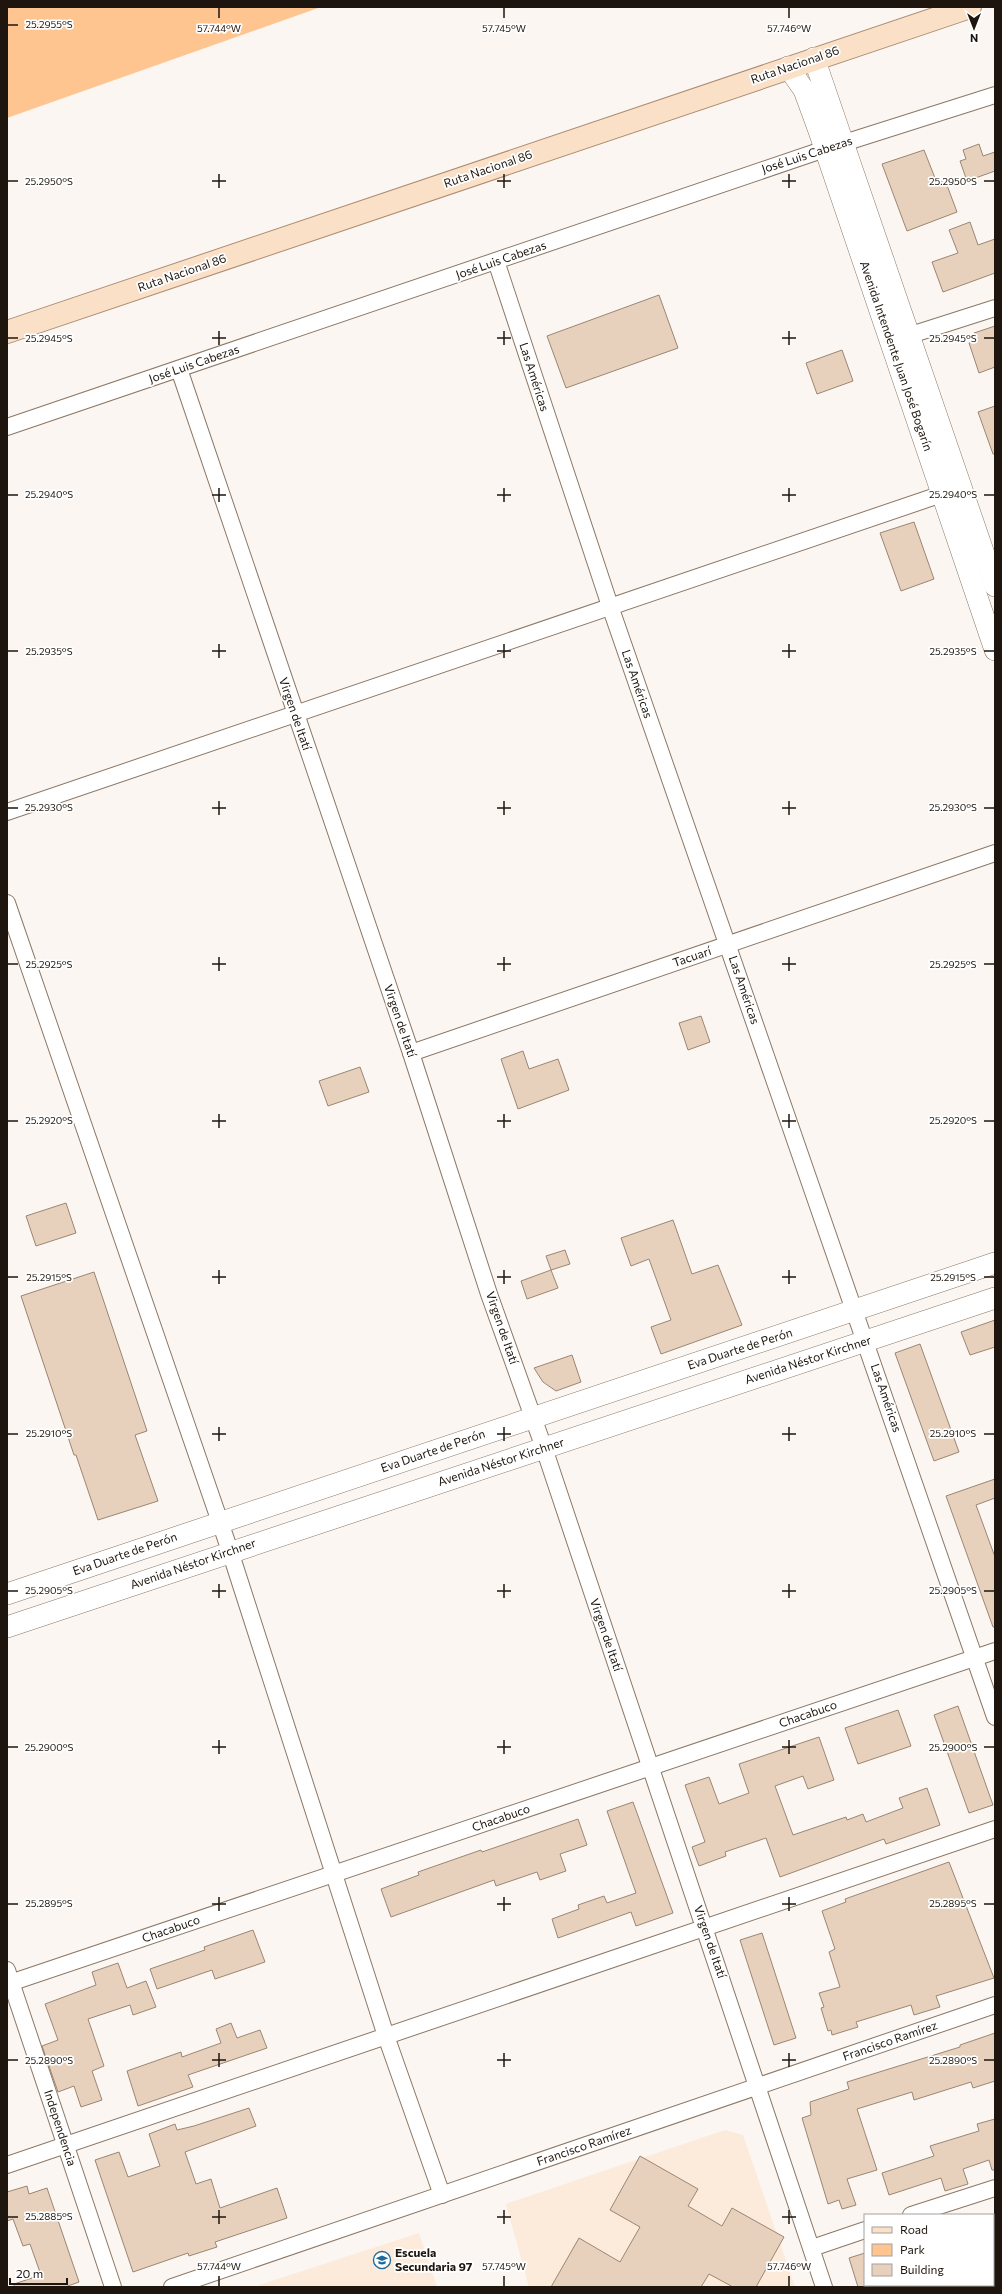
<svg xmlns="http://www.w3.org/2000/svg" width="1002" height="2294" font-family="Commissioner,sans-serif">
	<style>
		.built { fill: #fceadb }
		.green { fill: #fec591 }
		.building { fill: #e8d1bc; stroke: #9b8672 }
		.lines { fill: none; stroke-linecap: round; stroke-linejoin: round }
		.minor-casing { stroke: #8c7865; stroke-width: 18 }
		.tertiary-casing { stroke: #8c7865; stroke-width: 22 }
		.primary-casing { stroke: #ac8c70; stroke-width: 24 }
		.minor { stroke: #fff; stroke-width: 16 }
		.tertiary { stroke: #fff; stroke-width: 21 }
		.primary { stroke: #fbe0c8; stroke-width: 22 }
		.ticks { fill: none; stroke: #1e160e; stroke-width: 1.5 }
		.labels { text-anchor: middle; stroke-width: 3.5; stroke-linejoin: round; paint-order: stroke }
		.street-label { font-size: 12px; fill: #1e160e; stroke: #fff }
		.poi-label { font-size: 12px; font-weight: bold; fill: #1e160e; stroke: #fff; text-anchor: start }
		.ticks-label { font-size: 10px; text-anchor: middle; fill: #1e160e; stroke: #fff; stroke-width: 3.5; stroke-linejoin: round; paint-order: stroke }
	</style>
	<rect width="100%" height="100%" fill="#fbf6f2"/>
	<g class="built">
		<path d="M725 2130 743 2135 795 2287H529L506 2204Z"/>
		<path d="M419 2233 437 2287H253Z"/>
	</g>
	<path class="green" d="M7 7H321L7 118Z"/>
	<g class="building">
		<path d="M979 144 983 156 995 152V171L967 181 960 161 966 159 963 150Z"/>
		<path d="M924 150 937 183 945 180 957 212 907 231 882 164Z"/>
		<path d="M970 222 978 245 995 239V273L943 292 932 262 958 253 949 230Z"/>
		<path d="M659 295 678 348 566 388 547 336Z"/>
		<path d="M995 326V367L979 373 969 343 977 341 974 333Z"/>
		<path d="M842 350 853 381 817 394 806 363Z"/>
		<path d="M995 406V454H993L978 412Z"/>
		<path d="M914 522 934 579 901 591 880 533Z"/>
		<path d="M701 1016 710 1042 688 1050 679 1023Z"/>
		<path d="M523 1051 529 1069 558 1059 569 1090 518 1109 501 1059Z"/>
		<path d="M360 1067 369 1092 328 1106 319 1081Z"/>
		<path d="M66 1203 76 1233 36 1246 26 1216Z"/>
		<path d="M673 1220 692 1274 718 1265 742 1325 661 1354 651 1327 671 1320 649 1259 631 1266 621 1238Z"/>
		<path d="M565 1250 570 1264 551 1270 546 1256Z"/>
		<path d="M551 1270 558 1288 527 1299 521 1281Z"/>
		<path d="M94 1272 147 1431 135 1435 158 1501 98 1520 76 1455H74L21 1296Z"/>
		<path d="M995 1320V1347L970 1355 961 1332Z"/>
		<path d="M920 1344 959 1452 934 1461 895 1353Z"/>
		<path d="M572 1355 581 1382 556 1391 543 1382 534 1368Z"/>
		<path d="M995 1479V1498L976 1505 995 1557V1627H993L946 1496Z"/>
		<path d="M958 1706 993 1805 969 1813 934 1715Z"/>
		<path d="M898 1710 911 1746 858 1764 845 1728Z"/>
		<path d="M819 1737 834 1780 808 1789 803 1776 775 1786 793 1835 846 1817 847 1820 863 1814 866 1822 903 1808 899 1798 927 1788 940 1825 886 1844 884 1839 780 1877 766 1838 725 1852 726 1856 699 1866 692 1847 705 1842 685 1785 709 1777 719 1804 749 1793 739 1764Z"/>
		<path d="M633 1802 673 1913 636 1926 631 1912 558 1938 552 1919 579 1909 578 1905 604 1896 607 1903 636 1893 607 1811Z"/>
		<path d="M578 1819 587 1845 560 1854 566 1871 540 1880 537 1872 496 1886 494 1880 391 1917 381 1889 419 1875 418 1872 481 1850 482 1852Z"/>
		<path d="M949 1862 994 1978 936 1996 940 2007 914 2015 911 2005 856 2022 858 2027 832 2035 831 2030 828 2031 821 2008 824 2007 819 1993 840 1987 829 1952 835 1949 822 1911 846 1902 845 1899Z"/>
		<path d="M253 1930 265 1962 215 1979 212 1970 157 1989 150 1969 205 1950 204 1947Z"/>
		<path d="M762 1933 796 2038 774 2045 740 1940Z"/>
		<path d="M118 1963 127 1988 146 1981 156 2007 133 2015 130 2005 88 2019 104 2066 92 2071 102 2100 81 2107 74 2086 58 2092 42 2046 58 2040 45 2004 96 1985 92 1972Z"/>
		<path d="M231 2023 237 2038 260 2030 267 2048 188 2075 193 2087 138 2106 127 2071 181 2052 182 2057 221 2043 216 2029Z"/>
		<path d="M995 2033V2081L973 2088 971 2082 914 2100 912 2092 857 2109 877 2170 847 2179 856 2205 842 2209 839 2200 828 2204 802 2118 811 2115 810 2102 849 2089 847 2082 960 2047V2045Z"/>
		<path d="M249 2108 256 2126 185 2152 196 2184 211 2179 220 2208 277 2188 287 2218 215 2242 217 2247 189 2256 188 2253 133 2272 95 2160 119 2152 128 2177 160 2166 149 2134 175 2124 177 2130 194 2126Z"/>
		<path d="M995 2119V2170H992L989 2160 963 2169 968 2184 945 2191 941 2178 889 2195 882 2173 931 2157 934 2156 930 2146 979 2131 977 2124Z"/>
		<path d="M640 2156 698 2189 688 2206 722 2226 732 2208 784 2237 756 2287H733L709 2274 701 2287H551L579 2238 620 2262 640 2227 610 2210Z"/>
		<path d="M27 2186 29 2194 47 2188 79 2282 65 2287H14V2284L41 2275 30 2244 23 2246 13 2219 7 2221V2192Z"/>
		<path d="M865 2253V2287H858L849 2258Z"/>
	</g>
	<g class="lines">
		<g class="minor-casing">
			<g id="minor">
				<path d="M496 261 610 606 995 1717"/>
				<path d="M898 339 995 308"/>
				<path d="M179 369 411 1053 489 1294 544 1448 824 2287"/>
				<path d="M7 427 825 149 995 95"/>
				<path d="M7 812 942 494"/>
				<path d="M7 903 230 1551 386 2036 442 2195"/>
				<path d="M411 1053 995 853"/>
				<path d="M7 1970 113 2287"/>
				<path d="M7 1984 995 1651"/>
				<path d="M7 2165 995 1829"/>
				<path d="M911 2215 995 2188"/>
				<path d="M812 2248 865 2230"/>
				<path d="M172 2287 995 2005"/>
			</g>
		</g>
		<g class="tertiary-casing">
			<g id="tertiary">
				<path d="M814 58 995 586"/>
				<path d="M788 67 804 90 819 131 995 650"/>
				<path d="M7 1594 995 1263"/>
				<path d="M7 1627 995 1298"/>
			</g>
		</g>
		<g class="primary-casing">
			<path id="primary" d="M7 332 970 7"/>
		</g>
		<use href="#minor" class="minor"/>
		<use href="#tertiary" class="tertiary"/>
		<use href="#primary" class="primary"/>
	</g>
	<path class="ticks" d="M219 8V18M504 8V18M789 8V18M8 25H18M219 174V188M504 174V188M789 174V188M8 181H18M212 181H226M497 181H511M782 181H796M984 181H994M219 331V345M504 331V345M789 331V345M8 338H18M212 338H226M497 338H511M782 338H796M984 338H994M219 488V502M504 488V502M789 488V502M8 495H18M212 495H226M497 495H511M782 495H796M984 495H994M219 644V658M504 644V658M789 644V658M8 651H18M212 651H226M497 651H511M782 651H796M984 651H994M219 801V815M504 801V815M789 801V815M8 808H18M212 808H226M497 808H511M782 808H796M984 808H994M219 957V971M504 957V971M789 957V971M8 964H18M212 964H226M497 964H511M782 964H796M984 964H994M219 1114V1128M504 1114V1128M789 1114V1128M8 1121H18M212 1121H226M497 1121H511M782 1121H796M984 1121H994M219 1270V1284M504 1270V1284M789 1270V1284M8 1277H18M212 1277H226M497 1277H511M782 1277H796M984 1277H994M219 1427V1441M504 1427V1441M789 1427V1441M8 1434H18M212 1434H226M497 1434H511M782 1434H796M984 1434H994M219 1584V1598M504 1584V1598M789 1584V1598M8 1591H18M212 1591H226M497 1591H511M782 1591H796M984 1591H994M219 1740V1754M504 1740V1754M789 1740V1754M8 1747H18M212 1747H226M497 1747H511M782 1747H796M984 1747H994M219 1897V1911M504 1897V1911M789 1897V1911M8 1904H18M212 1904H226M497 1904H511M782 1904H796M984 1904H994M219 2053V2067M504 2053V2067M789 2053V2067M8 2060H18M212 2060H226M497 2060H511M782 2060H796M984 2060H994M219 2210V2224M504 2210V2224M789 2210V2224M8 2217H18M212 2217H226M497 2217H511M782 2217H796M219 2276V2286M504 2276V2286M789 2276V2286"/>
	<defs>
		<g id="school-ring" transform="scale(0.9)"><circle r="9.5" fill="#fff" stroke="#1f699c" stroke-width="1.5"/><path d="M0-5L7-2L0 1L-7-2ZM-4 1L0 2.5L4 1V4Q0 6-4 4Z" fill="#1f699c"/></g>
	</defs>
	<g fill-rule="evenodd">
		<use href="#school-ring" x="382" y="2260"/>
	</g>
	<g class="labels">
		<g class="street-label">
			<text transform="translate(795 65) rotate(-19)" y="4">Ruta Nacional 86</text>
			<text transform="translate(807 155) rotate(-18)" y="4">José Luis Cabezas</text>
			<text transform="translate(488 169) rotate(-19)" y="4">Ruta Nacional 86</text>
			<text transform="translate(501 260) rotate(-19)" y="4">José Luis Cabezas</text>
			<text transform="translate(182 273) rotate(-19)" y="4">Ruta Nacional 86</text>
			<text transform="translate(896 356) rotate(71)" y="4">Avenida Intendente Juan José Bogarín</text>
			<text transform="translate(194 364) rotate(-19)" y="4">José Luis Cabezas</text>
			<text transform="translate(534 377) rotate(72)" y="4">Las Américas</text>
			<text transform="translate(637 684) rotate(71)" y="4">Las Américas</text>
			<text transform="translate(295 714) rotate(71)" y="4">Virgen de Itatí</text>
			<text transform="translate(692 957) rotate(-19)" y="4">Tacuarí</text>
			<text transform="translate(744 990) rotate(71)" y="4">Las Américas</text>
			<text transform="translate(400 1021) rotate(71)" y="4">Virgen de Itatí</text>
			<text transform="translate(502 1328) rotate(71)" y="4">Virgen de Itatí</text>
			<text transform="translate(740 1349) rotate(-18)" y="4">Eva Duarte de Perón</text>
			<text transform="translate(808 1360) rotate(-18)" y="4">Avenida Néstor Kirchner</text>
			<text transform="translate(886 1398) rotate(71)" y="4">Las Américas</text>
			<text transform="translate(433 1451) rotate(-19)" y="4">Eva Duarte de Perón</text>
			<text transform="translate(501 1462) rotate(-18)" y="4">Avenida Néstor Kirchner</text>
			<text transform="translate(125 1554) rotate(-19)" y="4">Eva Duarte de Perón</text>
			<text transform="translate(193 1564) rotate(-19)" y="4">Avenida Néstor Kirchner</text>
			<text transform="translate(606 1635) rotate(71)" y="4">Virgen de Itatí</text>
			<text transform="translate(808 1714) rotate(-19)" y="4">Chacabuco</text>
			<text transform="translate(501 1818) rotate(-19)" y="4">Chacabuco</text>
			<text transform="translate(171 1929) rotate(-19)" y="4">Chacabuco</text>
			<text transform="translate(710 1942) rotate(71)" y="4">Virgen de Itatí</text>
			<text transform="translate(890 2041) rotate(-19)" y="4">Francisco Ramírez</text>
			<text transform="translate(60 2128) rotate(72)" y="4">Independencia</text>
			<text transform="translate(584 2146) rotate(-19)" y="4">Francisco Ramírez</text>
		</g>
		<g class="poi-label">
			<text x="395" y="2257">Escuela<tspan x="395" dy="14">Secundaria 97</tspan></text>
		</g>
	</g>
	<g class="ticks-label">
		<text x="49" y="28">25.2955°S</text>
		<text x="219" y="32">57.744°W</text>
		<text x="504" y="32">57.745°W</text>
		<text x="789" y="32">57.746°W</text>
		<text x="953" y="185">25.2950°S</text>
		<text x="49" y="185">25.2950°S</text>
		<text x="953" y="342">25.2945°S</text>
		<text x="49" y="342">25.2945°S</text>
		<text x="953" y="498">25.2940°S</text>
		<text x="49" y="498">25.2940°S</text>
		<text x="49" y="655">25.2935°S</text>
		<text x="953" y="655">25.2935°S</text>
		<text x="953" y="811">25.2930°S</text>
		<text x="49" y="811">25.2930°S</text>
		<text x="953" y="968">25.2925°S</text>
		<text x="49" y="968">25.2925°S</text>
		<text x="953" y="1124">25.2920°S</text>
		<text x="49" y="1124">25.2920°S</text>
		<text x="49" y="1281">25.2915°S</text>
		<text x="953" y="1281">25.2915°S</text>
		<text x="49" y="1437">25.2910°S</text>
		<text x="953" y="1437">25.2910°S</text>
		<text x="953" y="1594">25.2905°S</text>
		<text x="49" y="1594">25.2905°S</text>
		<text x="49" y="1751">25.2900°S</text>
		<text x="953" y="1751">25.2900°S</text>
		<text x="49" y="1907">25.2895°S</text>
		<text x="953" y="1907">25.2895°S</text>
		<text x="49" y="2064">25.2890°S</text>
		<text x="953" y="2064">25.2890°S</text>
		<text x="49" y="2220">25.2885°S</text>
		<text x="219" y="2270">57.744°W</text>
		<text x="504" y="2270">57.745°W</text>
		<text x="789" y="2270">57.746°W</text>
	</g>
	<rect width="1002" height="2294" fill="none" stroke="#1e160e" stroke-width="16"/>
	<rect x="864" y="2214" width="130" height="72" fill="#ffffff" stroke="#a5a29f"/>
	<rect x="872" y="2227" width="20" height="6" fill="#fbe0c8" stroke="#a5a29f"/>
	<text x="900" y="2234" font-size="12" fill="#1e160e">Road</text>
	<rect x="872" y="2244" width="20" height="12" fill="#fec591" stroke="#a5a29f"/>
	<text x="900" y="2254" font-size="12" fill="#1e160e">Park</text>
	<rect x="872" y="2264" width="20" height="12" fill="#e8d1bc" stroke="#a5a29f"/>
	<text x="900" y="2274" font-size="12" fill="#1e160e">Building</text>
	<g transform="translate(974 28) rotate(180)" stroke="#ffffff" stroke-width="3" paint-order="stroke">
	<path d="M0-3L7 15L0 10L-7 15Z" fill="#1e160e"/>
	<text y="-6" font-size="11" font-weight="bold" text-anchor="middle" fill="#1e160e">N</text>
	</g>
	<path d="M10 2278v6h57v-6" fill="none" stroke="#1e160e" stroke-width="2"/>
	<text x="16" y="2278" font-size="12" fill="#1e160e" stroke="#ffffff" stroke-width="3" paint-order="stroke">20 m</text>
</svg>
